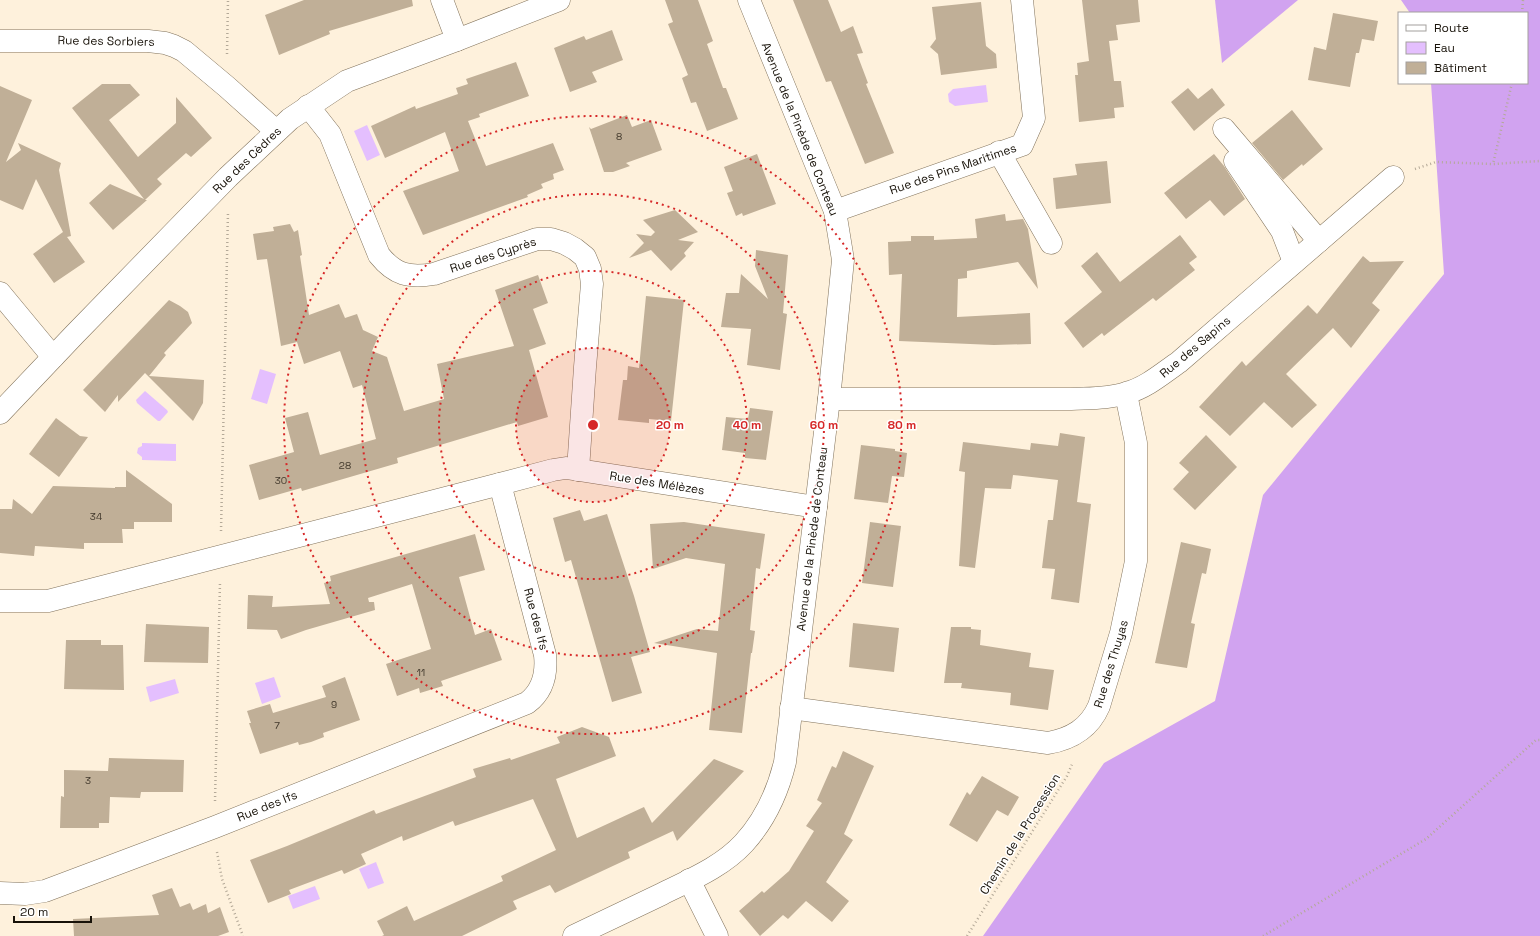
<svg xmlns="http://www.w3.org/2000/svg" width="1540" height="936" font-family="'Space Grotesk',sans-serif">
	<style>
		.forest { fill: #d1a3f0 }
		.water { fill: #e4bffe }
		.building { fill: #c0af97 }
		.lines { fill: none; stroke-linecap: round; stroke-linejoin: round }
		.minor-casing { stroke: #82735c; stroke-width: 23 }
		.path { stroke: #b4a998; stroke-width: 2.5; stroke-dasharray: 1 3; stroke-linecap: butt }
		.minor { stroke: #fff; stroke-width: 22 }
		.ring { fill: none; stroke: #d62828; stroke-width: 2; stroke-dasharray: 2 4 }
		.labels { text-anchor: middle; stroke-width: 3; stroke-linejoin: round; paint-order: stroke }
		.number-label { font-size: 10px; fill: #42392c }
		.street-label { font-size: 12px; fill: #181209; stroke: #fff }
		.centre { fill: #d62828; stroke: #fff; stroke-width: 2 }
		.ring-label { font-size: 12px; text-anchor: middle; font-weight: bold; fill: #d62828; stroke: #fff; stroke-width: 3; stroke-linejoin: round; paint-order: stroke }
	</style>
	<rect width="100%" height="100%" fill="#fef1dc"/>
	<g class="forest">
		<path d="M1215 0H1298L1222 63Z"/>
		<path d="M1401 0H1540V936H983L1104 763 1215 701 1263 495 1444 274 1431 83H1527V13H1410Z"/>
	</g>
	<g class="water">
		<path d="M986 85 988 102 955 106 949 102 948 94 953 89Z"/>
		<path d="M367 125 380 155 367 161 354 131Z"/>
		<path d="M260 369 276 374 267 404 251 399Z"/>
		<path d="M145 391 167 410 168 412 160 421H158L137 403 136 400Z"/>
		<path d="M142 443 176 444V461L142 460V457L137 453 138 448 142 446Z"/>
		<path d="M274 677 281 697 262 704 255 683Z"/>
		<path d="M175 679 179 693 150 702 146 687Z"/>
		<path d="M376 862 384 883 368 889 359 869Z"/>
		<path d="M315 886 320 899 293 909 288 896Z"/>
	</g>
	<g class="building">
		<path d="M304 0H412L413 6 329 31 330 34 279 55 265 15Z"/>
		<path d="M665 0H698L713 41 707 44 723 88H726L738 119 707 131 696 102 691 103 682 78 688 75 668 24 673 22Z"/>
		<path d="M793 0H828L841 32 853 26 863 53 857 54 868 83 866 84 894 153 865 164 831 81 826 82Z"/>
		<path d="M1082 0H1138L1140 22 1116 25 1118 40 1109 41 1114 81H1121L1124 107 1114 108 1115 118 1079 122 1075 75H1078L1077 63 1089 61Z"/>
		<path d="M981 2 986 46 996 54 997 68 941 75 938 54 930 47 936 39 932 7Z"/>
		<path d="M1333 13 1378 21 1374 41 1362 39 1359 53H1356L1350 87 1308 80 1314 47 1326 50Z"/>
		<path d="M612 30 623 60 592 72 597 82 570 92 554 48 584 36 586 40Z"/>
		<path d="M516 62 529 96 479 114 480 117 468 121 486 166 553 143 564 170 553 174 554 179 541 184 543 188 527 195 528 197 423 235 403 191 459 171 445 132 385 158 371 126 415 106 416 109 458 94 456 88 468 84 466 79Z"/>
		<path d="M102 84H130L140 95 109 120 138 157 176 123V97L212 138 191 157 186 153 157 179 162 184 145 200H147L113 230 89 203 110 184 144 199 72 108Z"/>
		<path d="M0 86 32 100 6 162 21 150 18 143 61 163 59 170 71 236 67 237 85 262 54 283 33 254 63 232 36 179 23 210 0 200Z"/>
		<path d="M1188 88 1198 99 1212 88 1225 105 1194 131 1171 102Z"/>
		<path d="M1292 110 1323 149 1303 166 1302 164 1283 180 1252 143Z"/>
		<path d="M627 115 632 127 651 120 662 150 626 163 630 166 613 172H604L589 127 591 129Z"/>
		<path d="M757 154 776 204 743 216 742 213 736 216 727 193 733 191 724 167Z"/>
		<path d="M1214 154 1224 166 1245 199 1224 216 1210 200 1186 219 1164 193Z"/>
		<path d="M1107 161 1111 203 1056 209 1053 178 1077 175 1075 164Z"/>
		<path d="M675 210 698 232 678 240 694 242 684 253 686 256 671 271 651 250 629 258 644 243 636 234 651 236 655 232 643 220Z"/>
		<path d="M1005 214 1006 221 1023 219 1028 229 1038 289 1018 262 967 271V278L958 279 957 317 1030 313 1031 344 994 345 899 341 902 274 889 275 888 242 911 241V236H934V240L977 238 975 219Z"/>
		<path d="M290 224 294 232 298 230 302 255 300 256 309 315 339 304 345 318 357 314 363 330 378 337 372 351 387 357 404 411 444 399 437 364 514 346 495 290 538 275 548 303 533 309 546 344 529 350 548 417 518 426 517 422 397 458 398 463 302 491 301 488 259 500 249 465 294 452 285 418 308 412 320 455 376 439 362 385 353 388 340 351 304 364 297 342 281 346 267 259 257 260 253 234 274 231 273 227Z"/>
		<path d="M1180 235 1197 257 1189 263 1195 270 1156 301 1153 298 1104 336 1102 333 1083 348 1064 323 1102 292 1081 266 1097 252 1120 282Z"/>
		<path d="M756 250 788 255 783 313 787 314 780 370 747 365 751 329 721 327 726 293H739L741 274 768 299 755 266Z"/>
		<path d="M1363 256 1370 262 1404 261 1372 303 1380 310 1351 348 1333 328 1286 374 1317 405 1292 428 1264 402 1230 436 1199 407 1242 361 1246 366 1308 305 1317 314Z"/>
		<path d="M646 296 684 300 671 421 649 419V423L618 420 623 380H627L628 366 639 368Z"/>
		<path d="M169 300 180 306 188 312 192 323 164 353 166 355 149 376 204 380 203 403 193 421 145 373 118 402V395L105 412 83 390Z"/>
		<path d="M750 408 773 411 766 460 745 458V453L722 450 726 417 748 419Z"/>
		<path d="M56 418 80 436 88 437 59 477 29 454Z"/>
		<path d="M1060 433 1085 437 1077 502 1091 504 1079 603 1051 599 1055 569 1042 568 1048 520H1053L1058 480 1013 475 1011 489 985 488 975 568 959 566 965 472 959 471 963 442 1030 450 1031 443 1058 446Z"/>
		<path d="M1206 435 1237 467 1195 510 1173 489 1189 472 1179 463Z"/>
		<path d="M861 445 895 449V451L907 453 904 477 892 476 888 503 854 499Z"/>
		<path d="M126 470 172 504V522H134V529H122L123 543H84V549L35 546 34 556 0 553V509H12L13 499 32 514 53 486 115 488V487H126Z"/>
		<path d="M580 510 584 521 607 514 634 596 650 652 631 657 642 693 612 702 571 560 565 562 553 518Z"/>
		<path d="M684 522 765 534 760 569 756 568 750 630 755 631 752 653H751L742 733 709 730 717 653 654 643 697 629 718 631 725 564 686 558 653 569 650 524Z"/>
		<path d="M870 522 901 526 893 587 862 583Z"/>
		<path d="M475 534 485 570 459 577 475 635 491 629 502 660 441 681 443 686 420 693 419 688 397 696 386 664 431 649 412 584 368 598 369 602H374L375 610 306 630 281 639 277 630 247 629 248 595 273 596 272 607 330 604 324 583 331 581 330 576Z"/>
		<path d="M1181 542 1211 549 1206 574 1202 573 1191 623 1195 624 1187 668 1155 663Z"/>
		<path d="M853 623 899 628 894 672 849 667Z"/>
		<path d="M146 624 209 627 208 663 144 662Z"/>
		<path d="M951 627H971V629L981 630 980 645 1031 653 1029 667 1054 670 1048 710 1010 705 1011 693 961 688 962 683H944Z"/>
		<path d="M66 640H101V645H123L124 690 64 689Z"/>
		<path d="M345 677 360 720 323 733 324 737 311 742 299 745 298 742 260 754 249 723H251L247 711 270 704 273 713 326 697 322 686Z"/>
		<path d="M582 727 609 737 616 756 556 779 577 838 644 807 652 823 714 759 744 771 677 841 673 831 628 852 630 858 555 893 550 885 513 901 517 909 462 936H382L384 935 377 921 407 906 414 921 503 881 501 876 556 850 533 799 455 826 453 821 403 841 402 836 361 854 366 864 344 874 342 870 289 890 291 894 268 903 250 860 287 846 374 810 376 814 476 777 473 769 510 758 511 760 560 743 557 737Z"/>
		<path d="M843 751 874 766 844 834 853 840 826 882 849 901 832 922 806 901 788 919 783 915 760 936 739 911 762 891 764 893 789 871 814 831 806 826 822 803 817 800 832 766 836 768Z"/>
		<path d="M109 758 184 760 183 792H141L140 798 110 797 109 823H99V828H60L61 796 64 797V770L108 771Z"/>
		<path d="M982 776 1019 797 1008 816 997 810 977 842 949 825 967 792 970 795Z"/>
		<path d="M172 888 180 907 190 903 193 910 206 904 208 913 220 907 229 932 218 936H74L73 919 159 915 152 895Z"/>
	</g>
	<g class="lines">
		<g class="minor-casing">
			<g id="minor">
				<path d="M442 0 457 40"/>
				<path d="M0 41H148L165 43 174 46 184 51 227 87 276 131"/>
				<path d="M308 106 330 134 379 255C395 275 409 278 434 274L537 239H551L564 243 575 249 585 257 590 269 592 284 585 367 578 470"/>
				<path d="M1224 129 1319 241"/>
				<path d="M999 152 1051 243"/>
				<path d="M1235 161 1282 231 1294 262"/>
				<path d="M835 211 1022 145 1034 118 1022 0"/>
				<path d="M0 293 53 357"/>
				<path d="M829 399H1071C1089 398 1109 399 1126 393 1146 388 1163 373 1179 362L1393 177"/>
				<path d="M0 413 75 334 228 177 290 119 347 81 457 40 559 0"/>
				<path d="M0 601H48L500 484 553 470 566 468 816 507"/>
				<path d="M791 708 1048 743C1071 739 1089 729 1099 706L1121 633 1136 561V443L1126 394"/>
				<path d="M689 880 717 936"/>
				<path d="M0 893 25 894 45 891 215 827 527 703C543 691 547 674 545 655L500 484"/>
				<path d="M574 936C603 922 633 908 662 894 690 880 722 867 744 843 764 821 778 791 785 762L829 399 843 260 835 211 749 0"/>
			</g>
		</g>
		<g class="path">
			<path d="M1522 13 1523 0"/>
			<path d="M227 54 228 0"/>
			<path d="M1512 83 1493 164 1540 161"/>
			<path d="M1415 169 1436 162 1493 164"/>
			<path d="M221 531 228 212"/>
			<path d="M215 801 220 582"/>
			<path d="M217 852 222 879 243 936"/>
			<path d="M967 936 1067 776 1073 762"/>
			<path d="M1263 936 1426 839 1536 740H1540"/>
		</g>
		<use href="#minor" class="minor"/>
	</g>
	<circle cx="593" cy="425" r="77" fill="#d62828" fill-opacity=".12"/>
	<g class="ring">
		<circle cx="593" cy="425" r="77"/>
		<circle cx="593" cy="425" r="154"/>
		<circle cx="593" cy="425" r="231"/>
		<circle cx="593" cy="425" r="309"/>
	</g>
	<g class="labels">
		<g class="number-label">
			<text x="619" y="140">8</text>
			<text x="345" y="469">28</text>
			<text x="281" y="484">30</text>
			<text x="96" y="520">34</text>
			<text x="421" y="676">11</text>
			<text x="334" y="708">9</text>
			<text x="277" y="729">7</text>
			<text x="88" y="784">3</text>
		</g>
		<g class="street-label">
			<text transform="translate(106 41) rotate(1)" y="4">Rue des Sorbiers</text>
			<text transform="translate(800 129) rotate(68)" y="4">Avenue de la Pinède de Conteau</text>
			<text transform="translate(247 160) rotate(-44)" y="4">Rue des Cèdres</text>
			<text transform="translate(953 169) rotate(-19)" y="4">Rue des Pins Maritimes</text>
			<text transform="translate(493 255) rotate(-18)" y="4">Rue des Cyprès</text>
			<text transform="translate(1195 347) rotate(-40)" y="4">Rue des Sapins</text>
			<text transform="translate(657 483) rotate(9)" y="4">Rue des Mélèzes</text>
			<text transform="translate(812 539) rotate(-83)" y="4">Avenue de la Pinède de Conteau</text>
			<text transform="translate(536 619) rotate(75)" y="4">Rue des Ifs</text>
			<text transform="translate(1111 664) rotate(-73)" y="4">Rue des Thuyas</text>
			<text transform="translate(267 806) rotate(-22)" y="4">Rue des Ifs</text>
			<text transform="translate(1020 834) rotate(-58)" y="4">Chemin de la Procession</text>
		</g>
	</g>
	<circle cx="593" cy="425" r="6" class="centre"/>
	<g class="ring-label">
		<text x="670" y="429">20 m</text>
		<text x="747" y="429">40 m</text>
		<text x="824" y="429">60 m</text>
		<text x="902" y="429">80 m</text>
	</g>
	<rect x="1398" y="12" width="130" height="72" fill="#ffffff" stroke="#a3a09d"/>
	<rect x="1406" y="25" width="20" height="6" fill="#ffffff" stroke="#a3a09d"/>
	<text x="1434" y="32" font-size="12" fill="#181209">Route</text>
	<rect x="1406" y="42" width="20" height="12" fill="#e4bffe" stroke="#a3a09d"/>
	<text x="1434" y="52" font-size="12" fill="#181209">Eau</text>
	<rect x="1406" y="62" width="20" height="12" fill="#c0af97" stroke="#a3a09d"/>
	<text x="1434" y="72" font-size="12" fill="#181209">Bâtiment</text>
	<path d="M14 916v6h77v-6" fill="none" stroke="#181209" stroke-width="2"/>
	<text x="20" y="916" font-size="12" fill="#181209" stroke="#ffffff" stroke-width="3" paint-order="stroke">20 m</text>
</svg>
